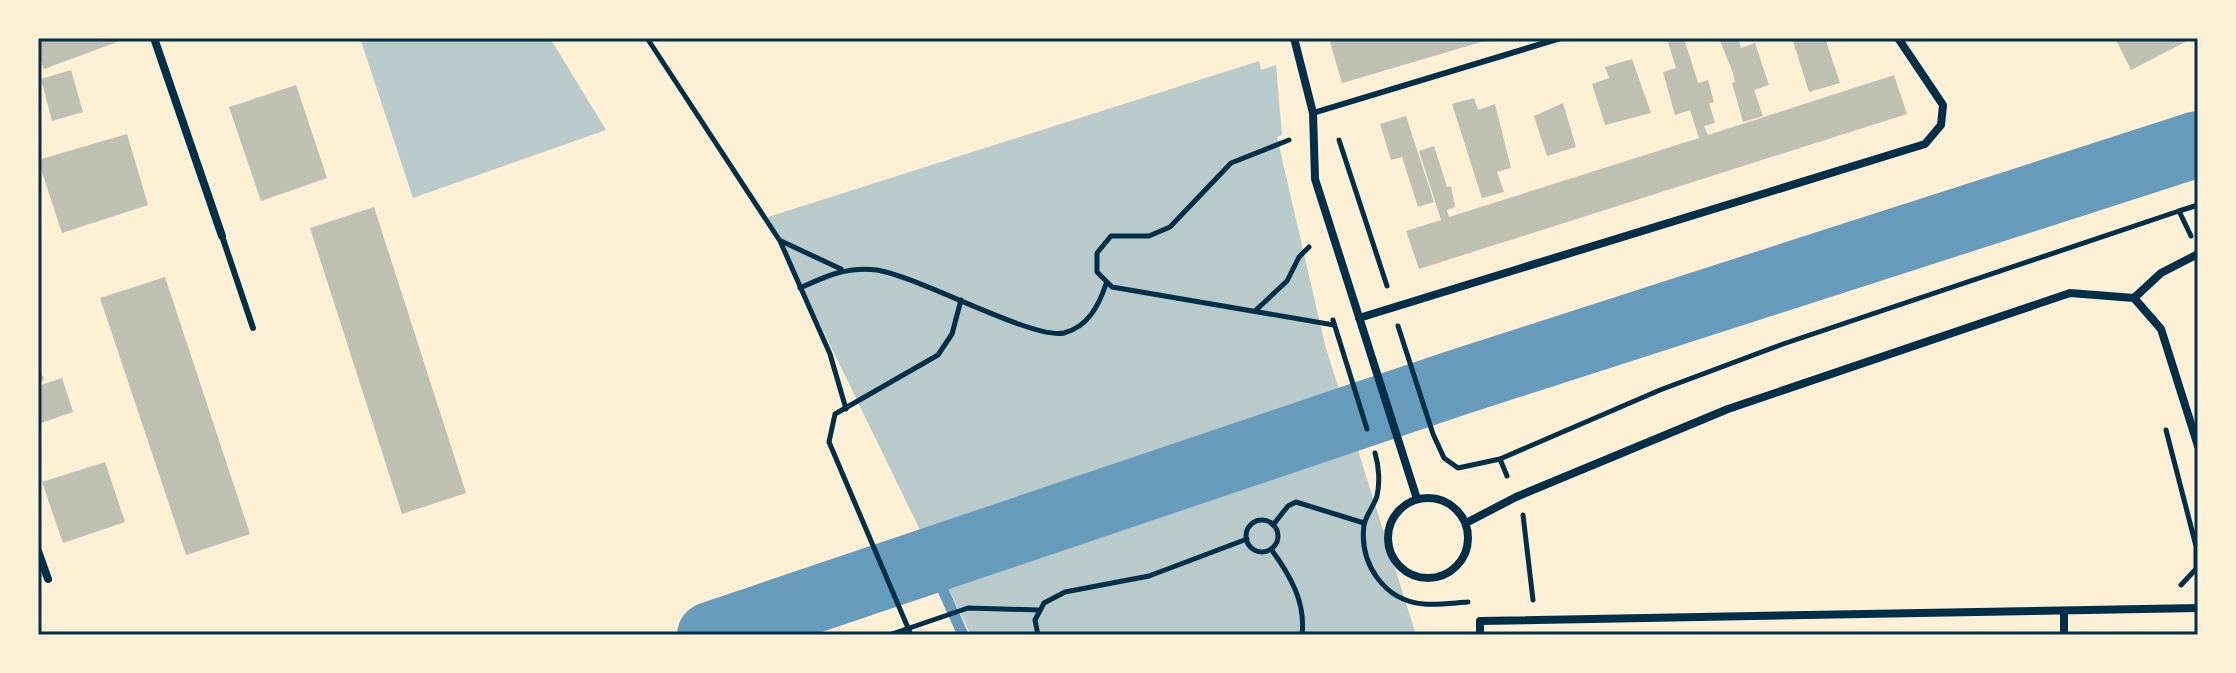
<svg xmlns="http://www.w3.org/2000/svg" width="2236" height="673" font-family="Barlow,sans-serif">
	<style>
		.green { fill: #b9caca }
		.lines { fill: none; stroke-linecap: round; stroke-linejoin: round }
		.stream { stroke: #669bbc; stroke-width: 11 }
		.river { stroke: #669bbc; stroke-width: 66 }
		.building { fill: #bec0b2 }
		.path { stroke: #003049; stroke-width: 5 }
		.service { stroke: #003049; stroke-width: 6 }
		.minor { stroke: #003049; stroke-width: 8 }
		.neatline { fill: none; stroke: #003049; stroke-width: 3 }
	</style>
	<rect width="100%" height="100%" fill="#fdf0d5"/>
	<g class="green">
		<path d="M360 38H550L606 130 413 198Z"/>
		<path d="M1259 61 1261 70 1276 65 1282 135 1277 137 1325 345 1416 635H971L768 217Z"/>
	</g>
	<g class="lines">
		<path class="stream" d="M930 561 963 635"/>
		<path class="river" d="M710 635 1456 383 2198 144"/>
	</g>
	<g class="building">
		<path d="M38 38H115L117 42 44 69 38 53Z"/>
		<path d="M1344 38H1492V39L1342 83 1330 42Z"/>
		<path d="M1684 38 1698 83 1708 80 1714 102 1709 103 1715 123 1704 126 1708 135 1894 75 1907 114 1419 269 1406 231 1441 220 1419 151 1434 146 1447 187 1451 186 1455 207 1447 210 1449 217 1699 138 1690 110 1675 115 1663 72 1676 68 1668 42Z"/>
		<path d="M1719 38H1738L1741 48 1755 43 1769 85 1754 90 1763 116 1743 122 1732 83 1735 82 1733 73Z"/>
		<path d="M1792 38H1825L1840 83 1809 92Z"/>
		<path d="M2115 38H2193L2131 70Z"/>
		<path d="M1632 59 1651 113 1605 125 1592 84 1609 78 1605 67Z"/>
		<path d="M71 70 83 112 52 121 41 79Z"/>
		<path d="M296 85 327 178 261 201 229 107Z"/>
		<path d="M1474 98 1478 110 1495 104 1511 168 1497 172 1504 192 1482 198 1452 104Z"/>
		<path d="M1563 103 1576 147 1547 156 1534 116Z"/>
		<path d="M1406 116 1434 202 1418 207 1402 157 1391 160 1380 124Z"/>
		<path d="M127 134 148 205 62 233 38 160Z"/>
		<path d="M374 207 466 493 402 514 310 228Z"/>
		<path d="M165 277 250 534 186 555 100 298Z"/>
		<path d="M38 363 44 380 38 382Z"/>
		<path d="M62 378 73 412 38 424V386Z"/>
		<path d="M105 462 125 522 63 543 42 482Z"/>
	</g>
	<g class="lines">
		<g class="path">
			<path d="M647 38 780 241 830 354 846 409"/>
			<path d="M1289 140 1231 163 1170 227 1149 236H1111L1097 253V272L1112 287 1334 325"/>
			<path d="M1339 140 1387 286"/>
			<path d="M2179 211 2198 205"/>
			<path d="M781 241 841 269"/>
			<path d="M800 288C826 276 848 266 877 270 920 277 1033 340 1064 333 1088 327 1099 305 1106 284"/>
			<path d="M1255 311 1287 281 1299 257 1309 247"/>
			<path d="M1333 320 1367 429"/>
			<path d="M1398 326 1433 434 1444 458 1458 468 1500 459 1660 390 1783 344 2179 211 2191 236"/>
			<path d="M2166 430 2196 546V569L2181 585"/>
			<path d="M1375 453C1379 466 1380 483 1377 496 1374 506 1366 515 1364 525 1359 563 1384 601 1424 604 1438 605 1453 603 1468 602"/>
			<path d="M1500 459 1507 476"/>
			<path d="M1523 515 1533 600"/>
			<circle cx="1262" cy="536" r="16"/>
			<path d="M1273 525 1288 506 1296 502 1364 523"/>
			<path d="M1271 549C1290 575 1306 602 1302 635"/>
			<path d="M889 635 968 608 1039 610"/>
			<path d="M911 635 829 442 835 414 938 355 952 334 961 300"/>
			<path d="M1038 635 1035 620 1044 603 1065 592 1149 576 1247 539"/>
		</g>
		<g class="service">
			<path d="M1313 113 1561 38"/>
			<path d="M222 236 253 328"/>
		</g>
		<g class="minor">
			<path d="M154 38 222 236"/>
			<path d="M1294 38 1313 113 1315 179 1417 499"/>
			<path d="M2134 298 2161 329 2198 446"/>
			<path d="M1359 318 1925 144 1941 125 1943 105 1898 38"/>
			<circle cx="1428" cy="538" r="40"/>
			<path d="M1466 523 1516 497 1728 409 2070 293 2134 298 2161 273 2198 254"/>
			<path d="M38 551 48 579"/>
			<path d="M2064 614V635"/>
			<path d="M1480 635V621L2198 608"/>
		</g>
	</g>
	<rect width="2236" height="673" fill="none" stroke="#fdf0d5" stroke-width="80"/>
	<rect x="40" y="40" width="2156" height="593" class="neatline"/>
</svg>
